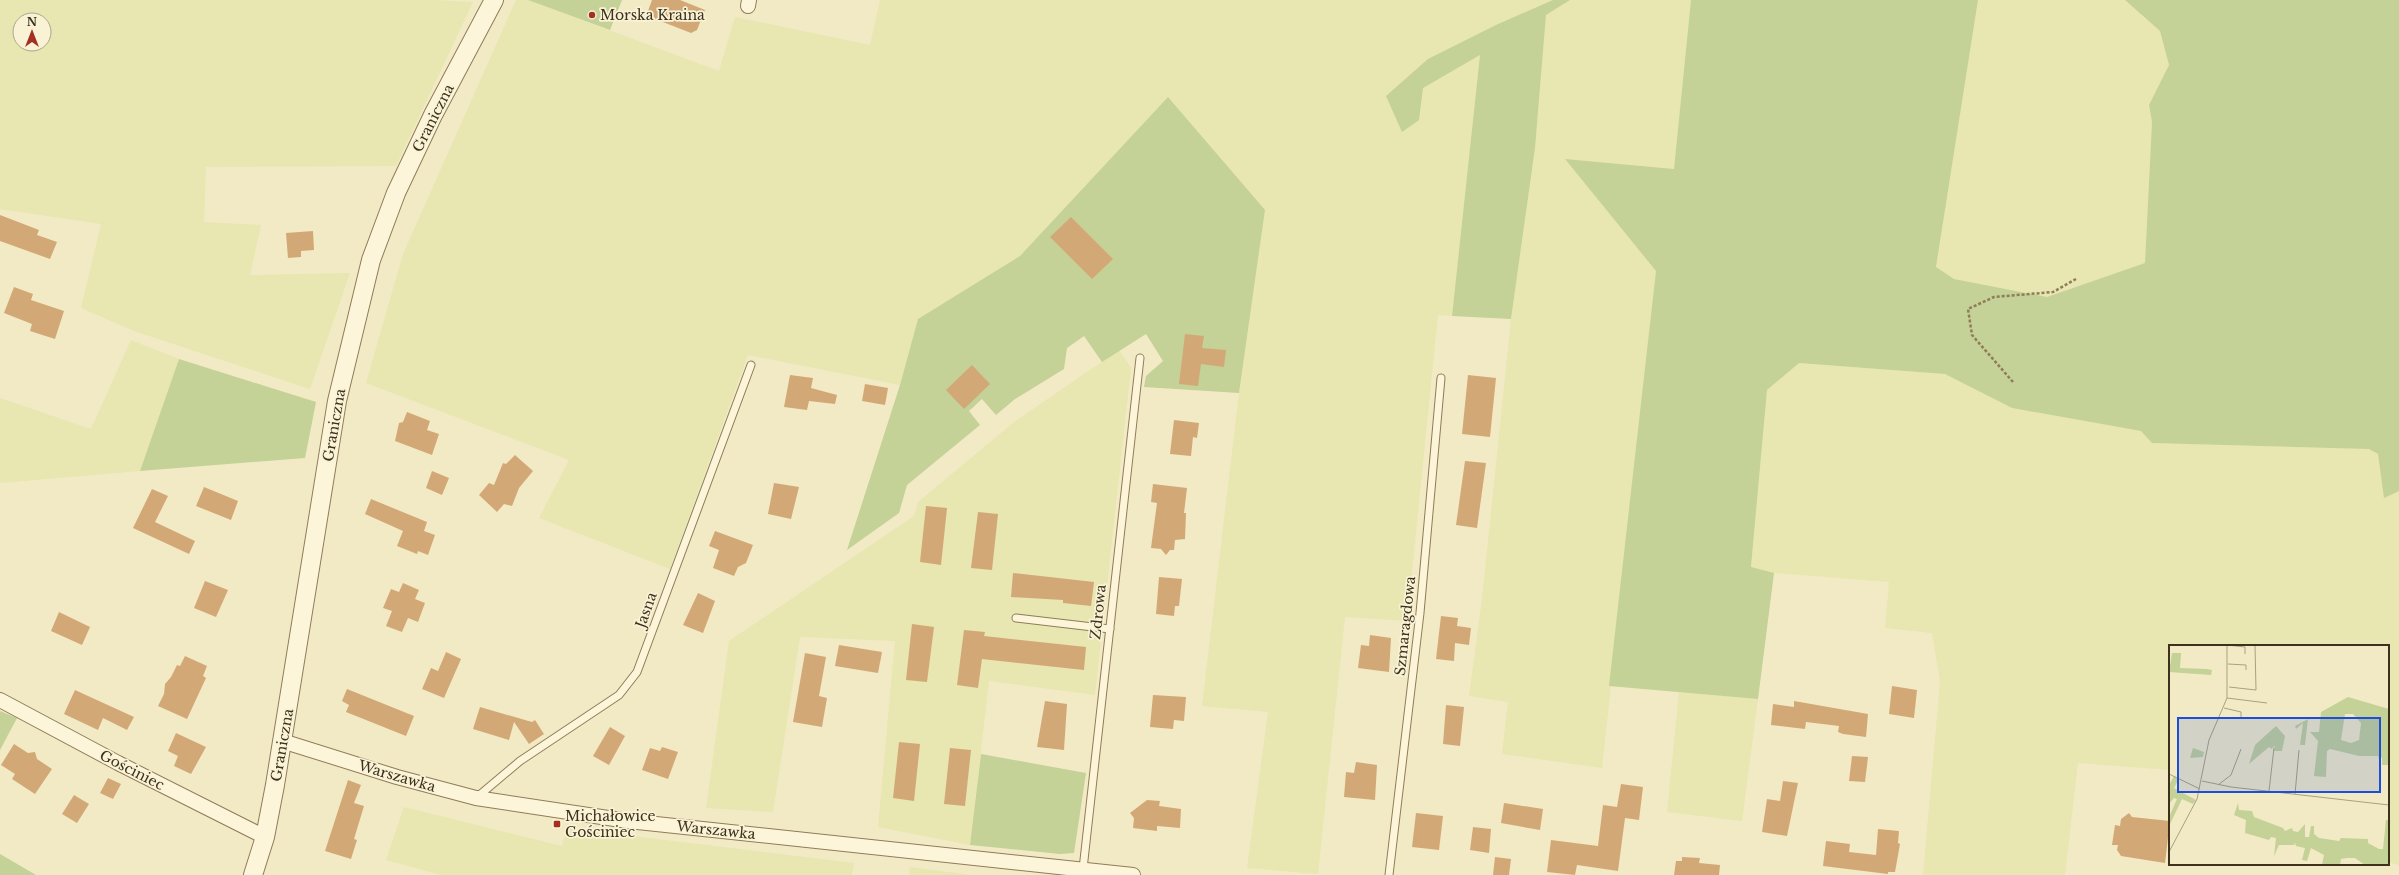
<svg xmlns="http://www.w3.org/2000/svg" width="2399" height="875" font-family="'Libre Baskerville',serif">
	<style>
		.farmland { fill: #e8e6b1; fill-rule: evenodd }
		.green { fill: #c4d197 }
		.building { fill: #d3a877 }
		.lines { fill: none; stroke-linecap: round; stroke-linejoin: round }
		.service-casing { stroke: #8f7c59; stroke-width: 9 }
		.minor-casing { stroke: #8f7c59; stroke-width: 16 }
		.tertiary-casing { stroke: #8f7c59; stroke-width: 20 }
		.path { stroke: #8f7c59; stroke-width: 2.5; stroke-dasharray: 3 2; stroke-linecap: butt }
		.service { stroke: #fcf5d9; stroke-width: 7 }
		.minor { stroke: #fcf5d9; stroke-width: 14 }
		.tertiary { stroke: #fcf5d9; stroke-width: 18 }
		.poi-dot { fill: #a33123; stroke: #f9f2d5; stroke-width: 1.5 }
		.labels { text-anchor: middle; stroke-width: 3.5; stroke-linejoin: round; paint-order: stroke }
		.poi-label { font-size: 14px; fill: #3d311e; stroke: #f9f2d5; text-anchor: start }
		.street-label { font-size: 14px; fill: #3d311e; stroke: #f9f2d5 }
		.inset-road { fill: none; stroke: #aaa082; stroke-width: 1 }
		.view { fill: #1d4ed8; fill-opacity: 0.15; stroke: #1d4ed8; stroke-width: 2 }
		.inset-edge { fill: none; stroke: #3d311e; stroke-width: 2 }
	</style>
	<rect width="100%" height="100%" fill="#f2eac4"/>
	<g class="farmland">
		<path d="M0 0H434L473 2 396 166 206 167 204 222 261 225 250 275 350 273 310 389 134 331 81 308 101 224 0 209ZM20 20H44V44H20Z"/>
		<path d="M516 0H528L719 71 735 17 870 45 880 0H1553L1498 24 1386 96 1419 120 1422 88 1480 55 1452 316 1438 315 1407 621 1345 617 1318 874 1247 868 1268 712 1202 706 1239 393 1265 211 1168 97 1020 256 918 319 900 385 748 355 670 569 539 518 569 460 366 383 403 254Z"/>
		<path d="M1570 0H1691L1674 169 1565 159 1656 271 1602 768 1502 754 1508 702 1469 696 1482 599 1511 319 1535 148 1546 15Z"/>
		<path d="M1978 0H2125L2160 31 2169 65 2149 105 2152 122 2145 263 2047 297 1954 279 1936 267Z"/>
		<path d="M131 340 179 359 140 471 0 483V398L91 429Z"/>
		<path d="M1119 350 1131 368 1095 695 989 681 970 845 878 827 895 641 800 637 773 812 706 808 729 641 914 516 918 502 1014 422Z"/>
		<path d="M1799 363 1945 374 2012 408 2141 431 2152 443 2369 449 2378 454 2384 497 2399 491V865L2388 862V646H2170V770L2078 763 2065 875H1923L1940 682 1932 633 1885 628 1889 582 1774 573 1751 568 1767 390Z"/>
		<path d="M1679 692 1758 699 1742 821 1667 812Z"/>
		<path d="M404 807 562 846 567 828 854 863 852 875H441L386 860Z"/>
		<path d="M910 867 972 875H909Z"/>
	</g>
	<g class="green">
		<path d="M528 0H622L610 30Z"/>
		<path d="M1553 0H1570L1546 15 1535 148 1511 319 1452 316 1480 55 1423 88 1419 120 1402 132 1386 96 1428 59 1498 24Z"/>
		<path d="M1691 0H1978L1936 267 1954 279 2047 297 2145 263 2152 122 2149 105 2169 65 2160 31 2125 0H2399V491L2384 498 2378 454 2369 449 2152 443 2141 431 2012 408 1945 374 1799 363 1767 390 1751 567 1774 573 1758 699 1609 686 1656 271 1565 159 1674 169Z"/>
		<path d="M1168 97 1265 210 1239 393 1144 387 1146 376 1163 361 1146 334 1102 362 1084 336 1067 348 1064 369 1015 399 996 415 982 399 969 411 980 425 907 485 899 513 847 550 900 385 918 319 1020 256Z"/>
		<path d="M179 359 316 402 305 458 140 471Z"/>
		<path d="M0 711 17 718 0 750Z"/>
		<path d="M981 754 1086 773 1074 853 1060 854 970 845Z"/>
		<path d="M0 854 36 875H0Z"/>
	</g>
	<g class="building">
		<path d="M652 0H680L705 10 697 30 691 33 650 17 648 11Z"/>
		<path d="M0 215 39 230 37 235 57 242 50 259 0 241Z"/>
		<path d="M1071 217 1113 259 1092 279 1050 237Z"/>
		<path d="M313 231 314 250 301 251V257L288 258 286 233Z"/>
		<path d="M14 287 33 294 31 300 64 311 55 339 30 331 32 324 4 313Z"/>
		<path d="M1185 334 1204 336 1202 348 1226 350 1224 367 1201 364 1198 386 1179 384Z"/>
		<path d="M972 365 990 384 964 409 946 390Z"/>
		<path d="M790 375 813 378 811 388 837 395 835 404 809 401 807 410 784 407Z"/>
		<path d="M1468 375 1496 378 1490 437 1462 434Z"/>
		<path d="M865 384 888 388 885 405 862 401Z"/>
		<path d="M407 412 430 421 427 430 439 434 432 455 395 441 399 423 403 422Z"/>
		<path d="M1174 420 1199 423 1197 438 1193 437 1191 456 1170 454Z"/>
		<path d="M515 455 533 471 519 488 512 506 504 504 497 512 479 495 489 483 494 485 503 463 506 464Z"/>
		<path d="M1465 461 1486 463 1477 528 1456 525Z"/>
		<path d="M432 471 449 478 442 495 426 488Z"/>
		<path d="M774 483 799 487 791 519 768 514Z"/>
		<path d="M1153 484 1187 488 1184 513H1186L1185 539 1175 540 1174 550H1170L1166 555 1161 549 1151 548 1157 503 1151 502Z"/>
		<path d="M204 487 238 501 231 520 196 506Z"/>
		<path d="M152 489 168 496 155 522 195 541 189 554 133 528Z"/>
		<path d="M371 499 427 522 424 531 435 535 428 555 418 551 417 554 397 546 403 531 365 514Z"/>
		<path d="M926 506 947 508 941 565 920 562Z"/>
		<path d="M978 512 998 514 992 570 971 568Z"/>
		<path d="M715 531 753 545 746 563 738 567 734 576 713 568 719 550 709 546Z"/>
		<path d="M1013 573 1094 582 1091 606 1063 603V600L1011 597Z"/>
		<path d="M1159 577 1182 579 1179 606H1175L1174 616 1156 614Z"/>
		<path d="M205 581 228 590 216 617 194 608Z"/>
		<path d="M403 583 419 590 415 599 425 603 418 622 408 618 402 632 386 626 392 611 383 608 391 589 399 592Z"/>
		<path d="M698 593 715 601 703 633 683 625Z"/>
		<path d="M59 612 90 627 82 645 51 631Z"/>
		<path d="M1441 616 1458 618 1457 626 1471 628 1469 645 1455 643 1454 661 1436 659Z"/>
		<path d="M912 624 934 627 927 682 906 680Z"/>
		<path d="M964 630 985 632 984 636 1086 647 1084 670 982 659 978 688 957 685Z"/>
		<path d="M1370 635 1391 638 1389 672 1358 668 1361 645 1369 646Z"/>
		<path d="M839 645 882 652 878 673 835 666Z"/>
		<path d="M446 652 461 659 444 698 422 689 431 668 438 671Z"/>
		<path d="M805 653 826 657 819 696 827 698 822 727 793 722Z"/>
		<path d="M185 656 207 666 203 676 206 678 187 719 158 706 164 694 165 684 171 677 177 665 180 666Z"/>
		<path d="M1892 686 1917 690 1914 718 1889 714Z"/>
		<path d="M347 689 414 716 406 736 346 712 349 705 342 701Z"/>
		<path d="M75 690 134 717 127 730 103 718 98 730 64 714Z"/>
		<path d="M1153 695 1186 697 1184 721 1174 720 1173 729 1150 727Z"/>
		<path d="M1045 701 1067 704 1064 750 1037 747Z"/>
		<path d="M1794 701 1868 714 1866 737 1843 734 1838 732 1839 726 1806 722 1805 729 1771 725 1773 704 1794 707Z"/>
		<path d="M1446 705 1464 707 1460 746 1443 744Z"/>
		<path d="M480 707 532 722 535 720 544 734 529 744 514 722 509 740 473 729Z"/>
		<path d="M610 727 625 736 609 765 593 756Z"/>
		<path d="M176 733 206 747 191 774 174 766 178 756 168 751Z"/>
		<path d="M899 742 920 744 914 801 893 798Z"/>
		<path d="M14 744 28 753 35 752 37 759 52 769 35 794 12 779 15 774 1 765Z"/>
		<path d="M662 747 678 752 668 779 642 770 650 748 660 751Z"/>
		<path d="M950 748 971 750 965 806 944 804Z"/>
		<path d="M1852 756 1868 757 1865 782 1849 781Z"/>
		<path d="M1356 762 1377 765 1375 800 1344 797 1346 772 1354 773Z"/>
		<path d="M108 778 121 784 113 799 100 793Z"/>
		<path d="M348 780 361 785 354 803 364 806 354 839 357 840 351 859 325 851Z"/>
		<path d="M1783 781 1798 783 1787 836 1762 832 1767 799 1780 801Z"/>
		<path d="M1621 784 1643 787 1639 820 1625 818 1618 871 1577 865 1575 875 1547 872 1551 840 1598 846 1603 805 1617 807Z"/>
		<path d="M74 795 89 804 77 823 62 814Z"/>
		<path d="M1147 800 1160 801 1159 806 1181 809 1180 828 1157 826V831L1133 828 1134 818 1130 813Z"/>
		<path d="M1504 803 1543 809 1540 830 1501 823Z"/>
		<path d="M1416 813 1443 816 1439 850 1412 847Z"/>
		<path d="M2129 813 2132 817 2170 821 2165 863 2121 856 2117 850 2118 845H2112L2115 825 2120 826 2121 819Z"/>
		<path d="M1473 827 1491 829 1489 853 1470 850Z"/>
		<path d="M1878 829 1899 831 1898 843 1900 844 1895 872H1888V874L1823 866 1826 841 1850 844 1849 852 1876 855Z"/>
		<path d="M1495 857 1511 859 1509 875H1493Z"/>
		<path d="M1682 857 1700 858 1699 863 1720 865 1719 875H1674L1676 861H1682Z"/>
	</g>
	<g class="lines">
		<g class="service-casing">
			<g id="service">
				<path d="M1016 618 1110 629"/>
				<path d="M476 798 520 761 619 695 637 672 751 365"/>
				<path d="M1083 869 1140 358"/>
				<path d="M1389 875 1420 613 1441 378"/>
			</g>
		</g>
		<g class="minor-casing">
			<g id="minor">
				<path d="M748 6 749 0"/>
				<path d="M0 700 118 763 265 837"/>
				<path d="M282 741 397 777 476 798 628 821 1133 875"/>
			</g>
		</g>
		<g class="tertiary-casing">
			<path id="tertiary" d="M253 875 265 837 275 785 337 401 371 260 396 193 433 115 494 0"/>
		</g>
		<path class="path" d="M2013 382 1972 335 1968 309 1994 297 2053 292 2076 279"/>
		<use href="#service" class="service"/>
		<use href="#minor" class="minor"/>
		<use href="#tertiary" class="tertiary"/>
	</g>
	<g class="poi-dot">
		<circle cx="592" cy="15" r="4"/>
		<rect x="553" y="820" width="8" height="8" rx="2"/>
	</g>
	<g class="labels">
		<g class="poi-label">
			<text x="600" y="20">Morska Kraina</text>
			<text x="565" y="821">Michałowice<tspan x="565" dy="16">Gościniec</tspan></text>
		</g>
		<g class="street-label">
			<text transform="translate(433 118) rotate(-63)" y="5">Graniczna</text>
			<text transform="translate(334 425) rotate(-80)" y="5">Graniczna</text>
			<text transform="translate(646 610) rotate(-70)" y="5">Jasna</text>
			<text transform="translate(1098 612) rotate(-84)" y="5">Zdrowa</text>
			<text transform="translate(1405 626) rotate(-84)" y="5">Szmaragdowa</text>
			<text transform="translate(282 745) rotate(-80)" y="5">Graniczna</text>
			<text transform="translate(132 770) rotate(27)" y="5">Gościniec</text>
			<text transform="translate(397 776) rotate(16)" y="5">Warszawka</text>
			<text transform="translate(716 830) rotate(6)" y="5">Warszawka</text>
		</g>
	</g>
	<g transform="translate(2169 645)">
		<rect width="220" height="220" fill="#f2eac4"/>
		<path d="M3 8H12L11 23 38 24 43 25 42 30 0 27ZM179 52 220 64V118L219 120H213V112L210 115 209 111H190L161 104 158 106 157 132 145 131 149 96 141 87H150L152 67ZM176 69H184L192 78 190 95 182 98 172 95ZM145 71 139 74 136 100H131L134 78 127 84 126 81ZM107 81 116 91 113 106H105L106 101 102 104 100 102 80 119 86 100ZM24 103 35 107 34 112 21 113ZM5 131 10 134 5 143 27 155 24 159 13 154 1 179 0 172 8 154 5 153 0 159V140ZM69 158 70 165 83 166 85 172 114 183 116 186 123 183 124 186 129 187 136 179V192H140L142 181H145V189L150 193 170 196 172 193 199 194V198L210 204H214L217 175H220V220H196L186 213H178L172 214 171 220H153L155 210 142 203 138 216 133 215 136 203 127 201 126 198 125 200H110L105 211 107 193 102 192 100 195 76 188 77 175 65 170Z" fill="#c4d197" fill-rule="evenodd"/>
		<path class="inset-road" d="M58 0 76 2V9M59 19 77 20V25M60 42 87 45 86 0M58 53 98 58M55 63 72 67V74M0 129 31 144M33 136 62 142 220 160M49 140 62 130 72 104M100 146 105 103M126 149 130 105M0 207 28 154 40 95 58 53V0"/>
		<path class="view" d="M9 73H211V147H9Z"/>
		<rect width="220" height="220" class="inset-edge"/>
	</g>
	<g transform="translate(32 32)"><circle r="19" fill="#f9f2d5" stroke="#aea58c"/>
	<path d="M0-3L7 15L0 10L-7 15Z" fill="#a33123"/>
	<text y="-6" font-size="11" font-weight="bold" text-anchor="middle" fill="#3d311e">N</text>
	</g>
</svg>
